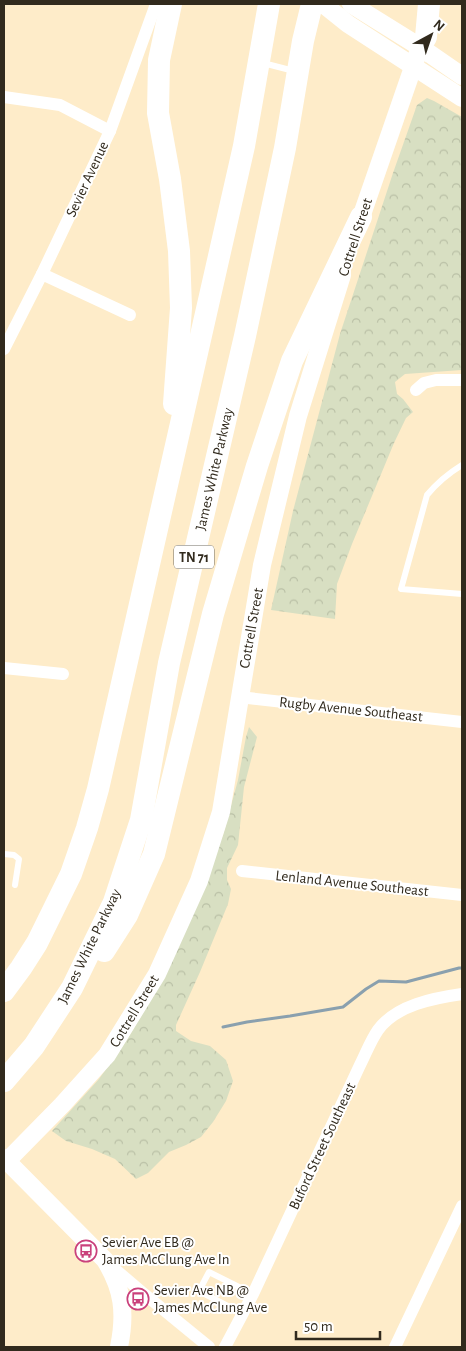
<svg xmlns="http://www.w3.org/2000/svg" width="466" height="1351" font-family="'Alegreya Sans',sans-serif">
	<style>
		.forest { fill: url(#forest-crowns) }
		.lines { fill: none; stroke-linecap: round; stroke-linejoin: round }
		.stream { stroke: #8aa0ae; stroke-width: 3 }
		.lane { stroke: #fff; stroke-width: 6 }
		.street { stroke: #fff; stroke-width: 12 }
		.secondary { stroke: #fff; stroke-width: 18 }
		.highway { stroke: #fff; stroke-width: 22 }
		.labels { text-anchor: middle; stroke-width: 4; stroke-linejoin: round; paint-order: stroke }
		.shield { fill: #fff; stroke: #6f6a61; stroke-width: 1 }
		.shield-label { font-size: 14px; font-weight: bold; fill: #312a1d }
		.street-label { font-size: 15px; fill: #312a1d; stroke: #fff }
		.poi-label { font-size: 15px; fill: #312a1d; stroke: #fff; text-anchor: start }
	</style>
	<defs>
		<pattern id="forest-crowns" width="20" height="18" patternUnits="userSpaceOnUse" patternTransform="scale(1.25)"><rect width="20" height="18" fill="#d8dfc2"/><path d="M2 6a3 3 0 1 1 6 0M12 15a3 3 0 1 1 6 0" fill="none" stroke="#bac0a6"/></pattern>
	</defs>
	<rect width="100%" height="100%" fill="#feecc9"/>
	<g class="forest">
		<path d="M427 98 434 101 462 117V370L405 374 395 382 397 394 403 399 413 412 406 418 394 443 352 544 337 584 335 619 271 610 293 511 340 334 393 173 417 105Z"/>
		<path d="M249 727 257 737 244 787 238 845 227 868V880L231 889 228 904 200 972 176 1025V1031L191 1041 210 1046 226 1060 233 1081 226 1101 213 1122 201 1137 186 1145 169 1152 148 1173 136 1179 115 1159 92 1149 66 1141 52 1131 99 1079 128 1038 159 985 223 835 238 780 246 737Z"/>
	</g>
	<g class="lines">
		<path class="stream" d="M223 1027 247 1022 290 1016 343 1007 366 989 379 981 406 982 459 968H462"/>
		<g class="lane">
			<path d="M263 63 294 71"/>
			<path d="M462 465C449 473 437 483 427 495L401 589 462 594"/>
			<path d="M4 854 14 855 19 859 15 885"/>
			<path d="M243 1314 199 1291 209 1272 253 1294"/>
		</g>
		<g class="street">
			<path d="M4 97 60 105 110 131"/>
			<path d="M42 274 130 315"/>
			<path d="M4 349 42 274 110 131 156 4"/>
			<path d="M416 390 424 383 436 380H462"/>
			<path d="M4 668 63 674"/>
			<path d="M239 697 462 722"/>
			<path d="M242 871 462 895"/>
			<path d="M110 1265 143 1293 209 1347"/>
			<path d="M225 1347 253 1294 360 1065C366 1053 371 1040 378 1030 396 1005 434 998 462 994"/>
			<path d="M395 1347 462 1206"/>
		</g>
		<g class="secondary">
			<path d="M323 4 348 24 462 98"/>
			<path d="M351 4 420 47 462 76"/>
			<path d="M357 229 420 47"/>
			<path d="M4 1158 105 1260C123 1289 126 1313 119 1347"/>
			<path d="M7 1161 62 1105 107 1055 157 974 199 881 221 812 262 565 298 416 342 275"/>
		</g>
		<g class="highway">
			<path d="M171 4 159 60 158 113 170 179 179 251 181 308 174 404"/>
			<path d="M420 47 426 37 429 4"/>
			<path d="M104 951 127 915 154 854 213 614 257 466 292 361 361 217"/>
			<path d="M4 991 21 968 37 943 71 874 87 828 98 789 244 146 269 4"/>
			<path d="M4 1081 34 1046 72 988 114 902 141 820 169 663 245 336 285 148 303 41 312 4"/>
		</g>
	</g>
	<defs>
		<g id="bus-ring" transform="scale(1.125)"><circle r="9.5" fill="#fff" stroke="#ca417c" stroke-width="1.5"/><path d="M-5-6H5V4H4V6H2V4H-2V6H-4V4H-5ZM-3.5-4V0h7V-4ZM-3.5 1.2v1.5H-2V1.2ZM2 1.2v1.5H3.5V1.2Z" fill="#ca417c"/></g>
	</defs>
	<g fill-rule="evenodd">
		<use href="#bus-ring" x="86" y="1251"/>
		<use href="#bus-ring" x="138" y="1299"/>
	</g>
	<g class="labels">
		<rect class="shield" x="174" y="545.5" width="40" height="23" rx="4"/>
		<g class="shield-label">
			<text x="194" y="562">TN 71</text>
		</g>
		<g class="street-label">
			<text transform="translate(87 179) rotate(-65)" y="5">Sevier Avenue</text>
			<text transform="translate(355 237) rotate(-72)" y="5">Cottrell Street</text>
			<text transform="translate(214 469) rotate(-77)" y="5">James White Parkway</text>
			<text transform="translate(251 628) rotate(-80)" y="5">Cottrell Street</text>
			<text transform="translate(351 709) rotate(6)" y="5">Rugby Avenue Southeast</text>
			<text transform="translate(352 883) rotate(6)" y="5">Lenland Avenue Southeast</text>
			<text transform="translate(89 946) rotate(-64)" y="5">James White Parkway</text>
			<text transform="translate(134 1011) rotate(-59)" y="5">Cottrell Street</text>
			<text transform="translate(322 1146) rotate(-65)" y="5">Buford Street Southeast</text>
		</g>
		<g class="poi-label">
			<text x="102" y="1247">Sevier Ave EB @<tspan x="102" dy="17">James McClung Ave In</tspan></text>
			<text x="154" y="1295">Sevier Ave NB @<tspan x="154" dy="17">James McClung Ave</tspan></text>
		</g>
	</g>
	<rect width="466" height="1351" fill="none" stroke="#312a1d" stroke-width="10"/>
	<g transform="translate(431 35) rotate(40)" stroke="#ffffff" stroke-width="4" paint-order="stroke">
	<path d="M0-4L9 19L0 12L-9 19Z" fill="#312a1d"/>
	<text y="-8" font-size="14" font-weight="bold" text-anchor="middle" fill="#312a1d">N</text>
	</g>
	<path d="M296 1331v8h84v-8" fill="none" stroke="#312a1d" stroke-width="2.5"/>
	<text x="304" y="1331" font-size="15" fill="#312a1d" stroke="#ffffff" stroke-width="4" paint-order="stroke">50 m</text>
</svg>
